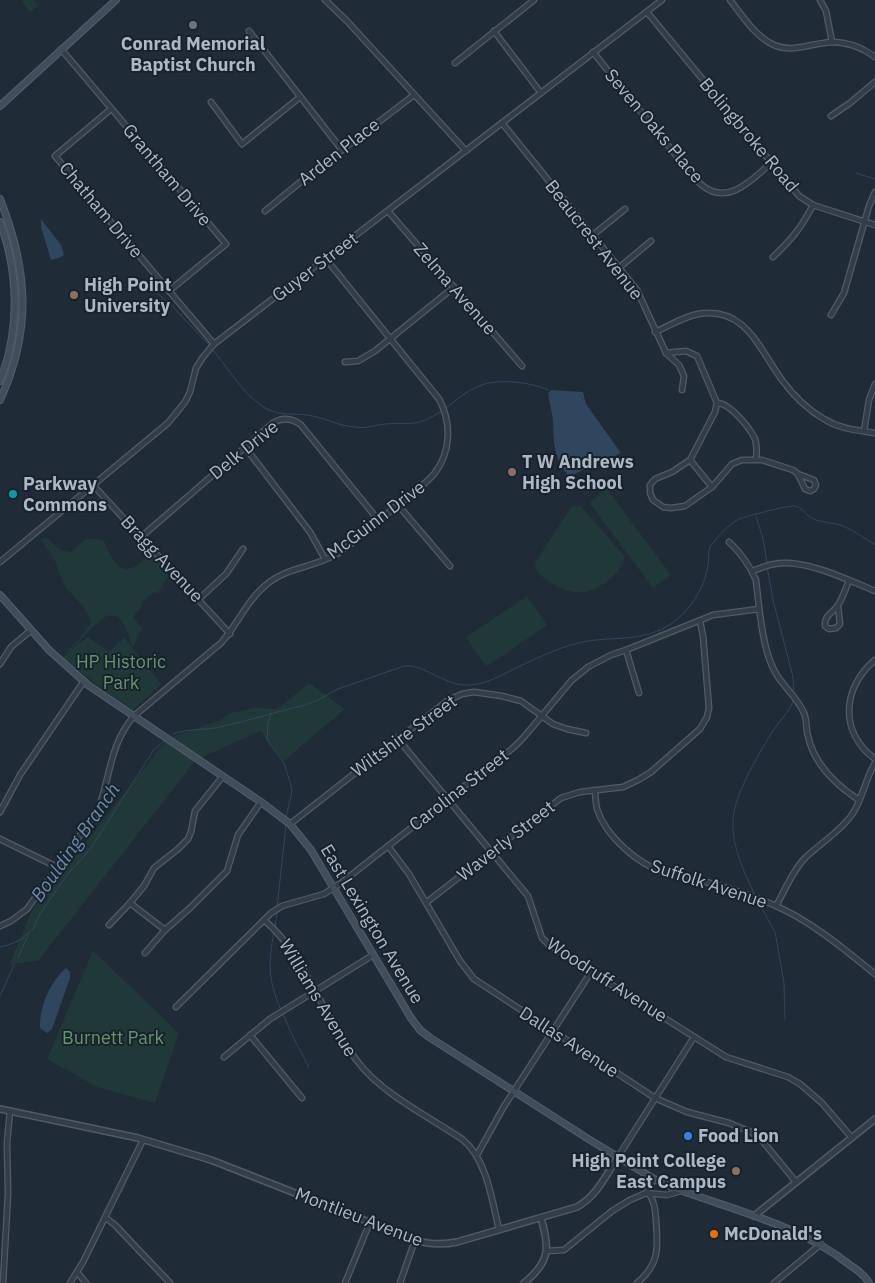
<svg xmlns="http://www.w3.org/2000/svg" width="875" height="1283" font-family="'IBM Plex Sans',sans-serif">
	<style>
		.green { fill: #213839 }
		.water { fill: #30465e }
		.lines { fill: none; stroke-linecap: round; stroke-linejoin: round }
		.stream { stroke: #30465e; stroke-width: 1 }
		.minor-casing { stroke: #505b66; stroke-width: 7 }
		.tertiary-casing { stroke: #505b66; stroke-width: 8 }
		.secondary-casing { stroke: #505b66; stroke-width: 8 }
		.minor { stroke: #323d48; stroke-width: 4.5 }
		.tertiary { stroke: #323d48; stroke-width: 5 }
		.secondary { stroke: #404d5b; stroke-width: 5.5 }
		.worship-dot { fill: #6b7280; stroke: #18222c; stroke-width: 2 }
		.education-dot { fill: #8d6e63; stroke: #18222c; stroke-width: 2 }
		.culture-dot { fill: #0f9aa8; stroke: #18222c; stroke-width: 2 }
		.shop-dot { fill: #3f7fe0; stroke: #18222c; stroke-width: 2 }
		.food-dot { fill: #e8710a; stroke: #18222c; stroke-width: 2 }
		.labels { text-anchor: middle; stroke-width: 4; stroke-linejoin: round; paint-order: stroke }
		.poi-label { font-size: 18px; font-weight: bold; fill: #acb8c5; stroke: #18222c; text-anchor: start }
		.street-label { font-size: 18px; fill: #acb8c5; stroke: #18222c }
		.park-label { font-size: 18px; fill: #63966b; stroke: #18222c }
		.water-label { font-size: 19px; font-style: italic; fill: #6b8baa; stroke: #18222c }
	</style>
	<rect width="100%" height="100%" fill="#1f2b37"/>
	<g class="green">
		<path d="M22 0H33L38 6 30 12 21 1Z"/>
		<path d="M607 489 671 575 653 588 589 502Z"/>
		<path d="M572 506H581L625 557C621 576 592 596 573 592 564 590 556 586 548 581 541 576 535 571 535 563Z"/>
		<path d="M44 538 49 539C56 547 60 551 72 552 86 539 84 535 105 542 107 551 117 570 128 569 135 568 144 560 149 555 158 557 169 567 168 577L157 594 154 592 144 600 139 610 134 614 133 618 142 628 134 644 132 646C116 588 97 626 71 649L88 637 109 652 124 637 161 684 133 710 108 693 62 658 70 651H67L80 638 91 623C88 606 72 598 64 584 59 576 58 566 54 559 51 552 44 545 40 539Z"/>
		<path d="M527 596 547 625 486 667 466 637Z"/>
		<path d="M309 683 345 709 284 761 260 731 196 760 38 961 10 964 32 910 167 739 220 720 231 713 255 708 277 709Z"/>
		<path d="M93 951 179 1033 155 1103 97 1087 47 1059Z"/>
	</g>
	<g class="water">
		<path d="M41 219 61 245 64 255 59 258 51 260 41 227Z"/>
		<path d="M551 390 583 392 586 404 621 453 572 475 569 476 567 474C553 455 554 442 553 420 552 412 549 402 548 393Z"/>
		<path d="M66 968 70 972V978L52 1029 47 1033 40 1028C39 1007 50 982 66 968Z"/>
	</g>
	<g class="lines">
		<g class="stream">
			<path d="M856 173 875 179"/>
			<path d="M154 290 174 308 210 346"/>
			<path d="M212 349C229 369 245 398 269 410 282 416 294 413 307 415 323 417 338 426 355 427 365 429 375 425 385 424 414 422 416 428 443 410"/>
			<path d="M446 408C456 400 467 391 479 386 497 378 531 382 548 390"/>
			<path d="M756 516 763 539 767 563"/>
			<path d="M767 567 773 600 793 677 794 695"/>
			<path d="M271 713 268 723 267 740 284 763 291 785 292 791 286 818"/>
			<path d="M173 734C185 729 201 730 215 728 245 722 275 712 305 705L316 701 338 689 404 666C424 664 444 685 465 685 485 686 501 675 518 667 537 658 558 648 578 643 605 636 633 642 660 630 685 619 703 593 708 566 709 560 708 553 710 547 716 538 727 526 737 520 742 517 789 505 795 506 802 508 805 513 810 517 819 523 833 522 843 526 855 531 864 538 875 545"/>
			<path d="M755 895C744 873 732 846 733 822 733 797 758 755 771 734 778 722 790 712 794 699"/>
			<path d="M758 901 775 932 784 983 785 1019"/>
			<path d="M277 908 286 825"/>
			<path d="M275 928 277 912"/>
			<path d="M274 932C268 964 268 980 281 1010"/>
			<path d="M0 947 11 944 20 940 34 928 39 915 67 875 91 848 153 751 164 741"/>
			<path d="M18 958 29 933"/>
			<path d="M0 996 14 965"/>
			<path d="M283 1014 294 1039 309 1067"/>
		</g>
		<g class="minor-casing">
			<g id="minor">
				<path d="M325 0 347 21 466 151"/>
				<path d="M730 0C742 15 754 35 772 44 791 54 812 43 832 42 848 42 863 48 875 57"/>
				<path d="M820 0 826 11 832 42"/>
				<path d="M647 12 799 196 813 205 875 225"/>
				<path d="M249 31 342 150"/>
				<path d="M494 31 541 93"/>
				<path d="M61 49 226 244 169 291"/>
				<path d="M593 52 687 169C692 174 697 182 703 186 728 206 753 179 771 163"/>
				<path d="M455 63 534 0"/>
				<path d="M211 102 242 144 300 97"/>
				<path d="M111 109 55 156 214 344"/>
				<path d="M831 116 850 103 875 82"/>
				<path d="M502 123 637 290 666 353 679 365 684 376 682 390"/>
				<path d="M265 211 304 179 414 95"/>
				<path d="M388 211 522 366"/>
				<path d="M593 235 625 209"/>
				<path d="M773 257C792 239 801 228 813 205"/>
				<path d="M620 267 651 241"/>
				<path d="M831 315 844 293 869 206 875 192"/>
				<path d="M655 332C669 326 683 317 698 314 746 306 759 349 782 380 793 395 808 410 824 419 840 429 856 430 875 433"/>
				<path d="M666 353 686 351 697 356 717 403 715 412 690 460 672 472 655 479 650 485V493L653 500 663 507 671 508 685 506 712 487 732 464 742 460H762L793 470 798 474 805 489 810 491 814 489 816 485 814 480 798 474"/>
				<path d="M345 362 358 361 375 351 454 287"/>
				<path d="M717 403C730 403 750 428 755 439 757 446 757 452 756 459"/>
				<path d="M864 431 869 400 875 384"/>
				<path d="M245 447 310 532 325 559"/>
				<path d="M690 460 712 487"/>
				<path d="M93 485 230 634"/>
				<path d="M398 505 450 566"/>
				<path d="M141 537 273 423C283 417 292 418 301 425L379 521"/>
				<path d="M729 542C741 553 749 564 756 580 759 606 762 647 774 670 781 685 796 695 804 713 807 720 806 729 808 736 814 764 836 785 859 800"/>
				<path d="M0 562 168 423 185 402 190 392 196 368 203 357 214 344 662 0"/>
				<path d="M752 571C759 569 767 565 774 564 804 558 848 580 875 591"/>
				<path d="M199 599 226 574 243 549"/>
				<path d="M838 606 840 624 836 628 829 629 825 626C824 615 833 613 838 605 843 598 845 589 849 581"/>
				<path d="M626 650 639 693"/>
				<path d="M875 660C842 688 839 732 875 759"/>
				<path d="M0 664 11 647 30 631"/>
				<path d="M397 738 528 896 542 938 549 945 726 1057 788 1077 800 1084 822 1103 852 1138"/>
				<path d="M223 776 195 811 191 832 188 839 178 849 154 868 144 886 130 903 165 930 190 908 227 871 238 835 261 802"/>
				<path d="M595 790C595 796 596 803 597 809 606 837 638 864 665 873 678 877 692 878 706 882 729 888 752 896 774 905 811 921 844 949 875 974"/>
				<path d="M0 812 20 775 84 681"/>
				<path d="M290 824 447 701 462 694 474 692 502 696 521 701 553 724 567 729 586 733"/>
				<path d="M0 839 57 867"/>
				<path d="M388 846 409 874 460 961 474 979 655 1098 687 1112 729 1123 751 1132 760 1138 796 1182"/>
				<path d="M427 902 561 798 580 792 623 787 638 780 651 772 700 729 707 717 709 708 703 636 700 621"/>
				<path d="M776 906C785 890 793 870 806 857 821 843 839 832 851 816 862 802 865 779 875 763"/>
				<path d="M264 920C306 955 323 1018 358 1062 381 1093 429 1117 462 1139 487 1159 492 1200 499 1230"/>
				<path d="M109 925 130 903"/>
				<path d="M0 926 11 921 27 909 98 810C110 778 110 743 134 716L221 643C238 624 247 600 267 584 288 567 315 567 337 554 358 540 377 523 396 506 408 496 423 487 434 474 451 453 452 423 439 399L326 259"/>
				<path d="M145 953 165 930"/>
				<path d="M176 1007 271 913 282 906 324 894 341 883 513 748 524 737 571 681 588 667 611 655 626 650 713 615 759 609"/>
				<path d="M250 1035 302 1098"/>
				<path d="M224 1057 270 1019 373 955"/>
				<path d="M477 1155 503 1108 591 972"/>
				<path d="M618 1157 694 1037"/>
				<path d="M646 1193 654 1179"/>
				<path d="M106 1218 115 1225 170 1283"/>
				<path d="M547 1251 564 1250 612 1211 630 1200 646 1193 667 1195 681 1191"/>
				<path d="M77 1272 86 1283"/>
				<path d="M3 1283 8 1194 7 1143 10 1111"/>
				<path d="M70 1283 83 1262 143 1140"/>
				<path d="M345 1283 370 1222"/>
				<path d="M400 1283 415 1240"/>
				<path d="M637 1283C660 1264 658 1247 656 1220 655 1210 655 1202 649 1194"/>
				<path d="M774 1283 821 1244"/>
			</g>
		</g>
		<g class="tertiary-casing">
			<g id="tertiary">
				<path d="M0 1109 138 1138 211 1160 415 1240C430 1245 442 1245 457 1242L577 1207C597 1196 606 1175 618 1157"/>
				<path d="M754 1216 875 1119"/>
				<path d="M524 1283C550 1262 550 1248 541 1218"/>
			</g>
		</g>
		<g class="secondary-casing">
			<g id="secondary">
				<path d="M0 106 116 0"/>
				<path d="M0 199C28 270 32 330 0 400"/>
				<path d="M0 222C19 273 20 331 0 381"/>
				<path d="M0 595 49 650 88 685 261 802 290 824 311 850 411 1018 420 1030 429 1037 590 1140 654 1179 672 1187C732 1210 798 1224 850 1265 857 1270 865 1275 869 1283"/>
			</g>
		</g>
		<use href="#minor" class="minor"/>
		<use href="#tertiary" class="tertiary"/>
		<use href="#secondary" class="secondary"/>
	</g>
	<circle class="worship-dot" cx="193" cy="25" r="5"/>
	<g class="education-dot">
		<circle cx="74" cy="295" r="5"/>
		<circle cx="512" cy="472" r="5"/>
		<circle cx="736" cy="1171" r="5"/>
	</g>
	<circle class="culture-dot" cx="13" cy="494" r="5"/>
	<circle class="shop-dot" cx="688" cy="1136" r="5"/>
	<circle class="food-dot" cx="714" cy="1234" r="5"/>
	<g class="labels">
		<g class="poi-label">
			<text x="193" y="50" text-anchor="middle">Conrad Memorial<tspan x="193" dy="21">Baptist Church</tspan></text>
			<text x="84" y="291">High Point<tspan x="84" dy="21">University</tspan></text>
			<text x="522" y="468">T W Andrews<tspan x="522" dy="21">High School</tspan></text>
			<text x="23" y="490">Parkway<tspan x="23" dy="21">Commons</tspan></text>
			<text x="698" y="1142">Food Lion</text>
			<text x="726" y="1167" text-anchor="end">High Point College<tspan x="726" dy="21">East Campus</tspan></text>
			<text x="724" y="1240">McDonald's</text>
		</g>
		<g class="street-label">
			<text transform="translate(654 126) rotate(50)" y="6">Seven Oaks Place</text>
			<text transform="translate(749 135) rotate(50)" y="6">Bolingbroke Road</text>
			<text transform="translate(339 152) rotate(-38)" y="6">Arden Place</text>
			<text transform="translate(167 175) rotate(50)" y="6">Grantham Drive</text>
			<text transform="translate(101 210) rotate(50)" y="6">Chatham Drive</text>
			<text transform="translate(594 240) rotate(52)" y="6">Beaucrest Avenue</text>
			<text transform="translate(315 267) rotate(-37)" y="6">Guyer Street</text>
			<text transform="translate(455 289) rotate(49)" y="6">Zelma Avenue</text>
			<text transform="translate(244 450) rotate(-39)" y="6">Delk Drive</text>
			<text transform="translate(376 520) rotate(-37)" y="6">McGuinn Drive</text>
			<text transform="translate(162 559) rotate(47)" y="6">Bragg Avenue</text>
			<text transform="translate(404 736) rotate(-36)" y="6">Wiltshire Street</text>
			<text transform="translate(459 790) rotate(-38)" y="6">Carolina Street</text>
			<text transform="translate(506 841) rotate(-38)" y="6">Waverly Street</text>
			<text transform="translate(709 884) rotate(18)" y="6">Suffolk Avenue</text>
			<text transform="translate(372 924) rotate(59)" y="6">East Lexington Avenue</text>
			<text transform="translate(607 980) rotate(33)" y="6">Woodruff Avenue</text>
			<text transform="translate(318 998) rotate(59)" y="6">Williams Avenue</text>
			<text transform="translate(569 1042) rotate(33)" y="6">Dallas Avenue</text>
			<text transform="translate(359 1217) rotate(21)" y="6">Montlieu Avenue</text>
		</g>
		<g class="park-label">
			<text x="121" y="668">HP Historic<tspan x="121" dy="21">Park</tspan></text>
			<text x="113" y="1044">Burnett Park</text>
		</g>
		<g class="water-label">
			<text transform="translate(75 842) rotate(-55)" y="7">Boulding Branch</text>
		</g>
	</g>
</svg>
